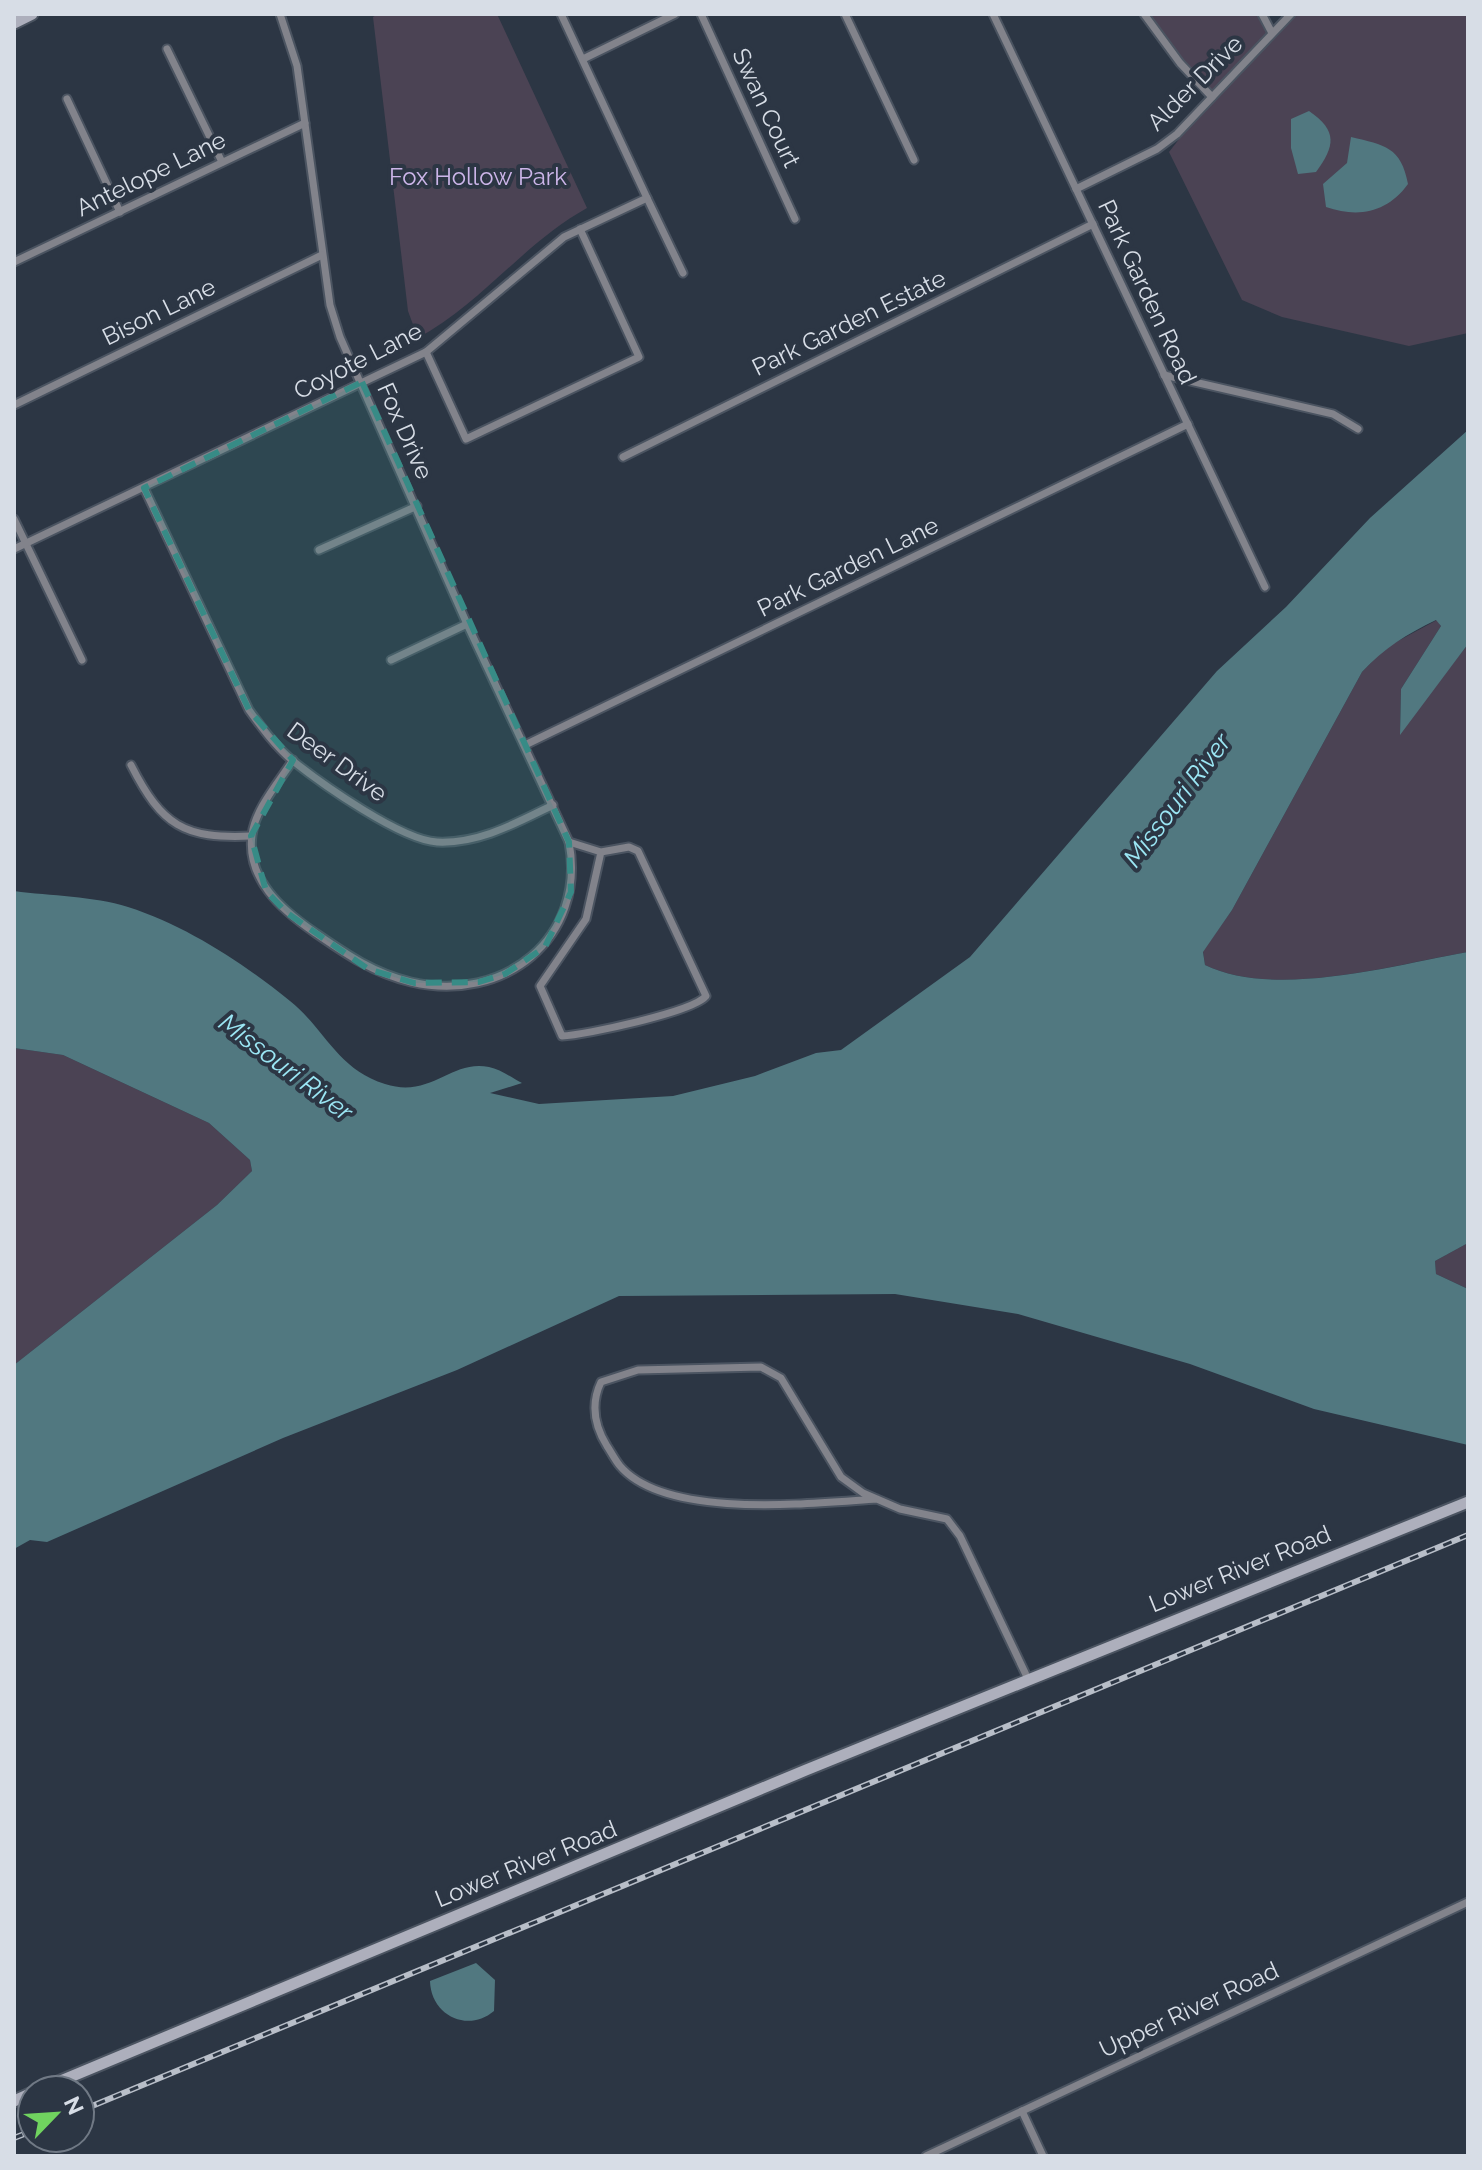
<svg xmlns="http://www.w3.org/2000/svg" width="1482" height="2170" font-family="Raleway,sans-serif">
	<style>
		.green { fill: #4b4354 }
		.water { fill: #517880 }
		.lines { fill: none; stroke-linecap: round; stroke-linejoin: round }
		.street-casing { stroke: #4b5461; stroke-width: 11 }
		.secondary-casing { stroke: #4b5461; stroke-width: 15 }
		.street { stroke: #82838b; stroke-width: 7 }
		.secondary { stroke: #adafbc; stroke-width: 11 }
		.rail-casing { stroke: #b8bec8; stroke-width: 6 }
		.rail { stroke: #2c3644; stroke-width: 3; stroke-dasharray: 9; stroke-linecap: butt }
		.marked { fill: #378b86; fill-opacity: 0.2; stroke: #378b86; stroke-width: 6; stroke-dasharray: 16 10; stroke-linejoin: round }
		.labels { text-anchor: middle; stroke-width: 8; stroke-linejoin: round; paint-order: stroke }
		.street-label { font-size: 24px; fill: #d7dde6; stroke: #2c3644 }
		.park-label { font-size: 24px; fill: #ccb5e9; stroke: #2c3644 }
		.water-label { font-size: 26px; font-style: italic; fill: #9be6f4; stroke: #2c3644 }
	</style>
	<rect width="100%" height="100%" fill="#2c3644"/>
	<g class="green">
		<path d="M378 14H497L587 208C524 243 481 304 418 338L408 311 373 17Z"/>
		<path d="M1144 14H1262L1272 33 1291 14H1468V333L1409 346 1282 317 1242 300 1169 152 1212 97Z"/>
		<path d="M1437 620 1441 626 1401 689 1400 733 1468 644V952C1392 965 1276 999 1205 965L1203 951 1232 910 1362 672 1385 648Z"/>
		<path d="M14 1048 63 1055 209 1123 250 1160 252 1171 217 1205 14 1365Z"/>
		<path d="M1468 1243V1289L1436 1274 1435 1261Z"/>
	</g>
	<g class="water">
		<path d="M1309 111C1338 131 1335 146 1316 172L1298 174 1291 148V119Z"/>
		<path d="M1351 137C1385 145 1401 147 1408 184 1387 213 1358 218 1326 207L1323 184 1347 163Z"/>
		<path d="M1468 430V644L1400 735 1401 689 1441 626 1436 620C1407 634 1384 648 1362 672L1232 910 1203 952 1205 965C1275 999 1394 965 1468 952V1243L1435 1261 1436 1274 1468 1289V1445L1314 1409 1190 1364 1018 1314 895 1294 619 1296 457 1370 283 1438 47 1542 30 1540 14 1549V1365L217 1205 252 1171 250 1160 209 1123 63 1055 14 1048V891C51 896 93 896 128 907 187 926 243 963 290 1001 325 1029 337 1069 385 1084 431 1099 451 1059 489 1067 500 1069 512 1078 522 1083L490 1093 539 1104 673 1096 755 1076 816 1053 841 1050 970 957 1217 671 1286 607 1370 518Z"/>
		<path d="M476 1963 495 1980 494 2011C468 2033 431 2016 430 1981Z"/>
	</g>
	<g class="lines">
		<g class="street-casing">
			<g id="street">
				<path d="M280 14 297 66 330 305 340 337 467 624 569 842C587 938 504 1004 411 982 373 973 346 954 314 932 282 910 246 879 252 835 255 809 279 782 293 760"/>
				<path d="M701 14 795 219"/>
				<path d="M845 14 914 160"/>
				<path d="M993 14 1265 587"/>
				<path d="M1144 14 1180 63 1212 97"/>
				<path d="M1262 14 1272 33"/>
				<path d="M167 49 222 162"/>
				<path d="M583 59 675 14"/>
				<path d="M67 99 120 212"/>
				<path d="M1076 189 1157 149 1177 134 1291 14"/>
				<path d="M647 198 683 273"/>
				<path d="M14 262 305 123"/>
				<path d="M426 352 466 439 639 357 580 229"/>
				<path d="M1164 375 1333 414 1358 429"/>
				<path d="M14 405 322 255"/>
				<path d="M623 457 1093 224"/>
				<path d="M144 488 249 710C262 728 276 747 293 761 322 784 401 840 437 842 479 844 516 823 553 805"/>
				<path d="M14 519 82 660"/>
				<path d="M14 549 426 352 564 237 647 198 561 14"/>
				<path d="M319 550 417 506"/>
				<path d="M391 660 467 624"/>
				<path d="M525 745 1188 424"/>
				<path d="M131 765C162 826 184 839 251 836"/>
				<path d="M569 842 601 852 629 847 638 851 706 996C693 1012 585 1035 562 1036L540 986 586 919 601 852"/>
				<path d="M877 1499C813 1503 666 1520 620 1466 615 1460 611 1452 607 1446 594 1425 591 1403 601 1382L638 1370 761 1367 781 1378 841 1477 863 1493 900 1509 947 1519 960 1536 1028 1679"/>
				<path d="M1022 2111 1043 2156"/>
				<path d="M926 2156 1468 1902"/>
			</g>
		</g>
		<g class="secondary-casing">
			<g id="secondary">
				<path d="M14 23 32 14"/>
				<path d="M39 2090 806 1770 1468 1502"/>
				<path d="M14 2101 32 2093"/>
			</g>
		</g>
		<use href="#street" class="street"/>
		<use href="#secondary" class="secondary"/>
		<g class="rail-casing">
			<g id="rail">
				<path d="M80 2111 1468 1535"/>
				<path d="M14 2138 32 2131"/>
			</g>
		</g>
		<use href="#rail" class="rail"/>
	</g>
	<path class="marked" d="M362 382 569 842 571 892 545 947 505 974 479 982 414 983 368 969 287 913 266 891 251 836 293 760 249 710 144 488Z"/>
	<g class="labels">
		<g class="street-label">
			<text transform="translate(1195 83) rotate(-45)" y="8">Alder Drive</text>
			<text transform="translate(766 108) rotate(65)" y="8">Swan Court</text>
			<text transform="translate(151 174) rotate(-26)" y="8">Antelope Lane</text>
			<text transform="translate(1147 292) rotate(65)" y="8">Park Garden Road</text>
			<text transform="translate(159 312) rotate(-26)" y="8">Bison Lane</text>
			<text transform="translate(849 323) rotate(-26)" y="8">Park Garden Estate</text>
			<text transform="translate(358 361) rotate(-27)" y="8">Coyote Lane</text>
			<text transform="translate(405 431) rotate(66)" y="8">Fox Drive</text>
			<text transform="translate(848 567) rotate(-26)" y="8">Park Garden Lane</text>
			<text transform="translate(337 762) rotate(36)" y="8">Deer Drive</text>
			<text transform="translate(1240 1569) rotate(-22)" y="8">Lower River Road</text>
			<text transform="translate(526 1864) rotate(-22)" y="8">Lower River Road</text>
			<text transform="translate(1189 2010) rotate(-25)" y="8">Upper River Road</text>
		</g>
		<g class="park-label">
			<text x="478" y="185">Fox Hollow Park</text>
		</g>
		<g class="water-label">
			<text transform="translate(1177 800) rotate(-53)" y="9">Missouri River</text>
			<text transform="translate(286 1067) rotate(37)" y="9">Missouri River</text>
		</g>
	</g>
	<rect width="1482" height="2170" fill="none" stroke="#d7dde6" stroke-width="32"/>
	<g transform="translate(56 2114) rotate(65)"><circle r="38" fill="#2c3644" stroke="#707985" stroke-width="2"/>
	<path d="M0-6L14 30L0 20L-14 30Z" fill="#70d35f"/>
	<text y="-12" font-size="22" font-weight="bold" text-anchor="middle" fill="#d7dde6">N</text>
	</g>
</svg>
